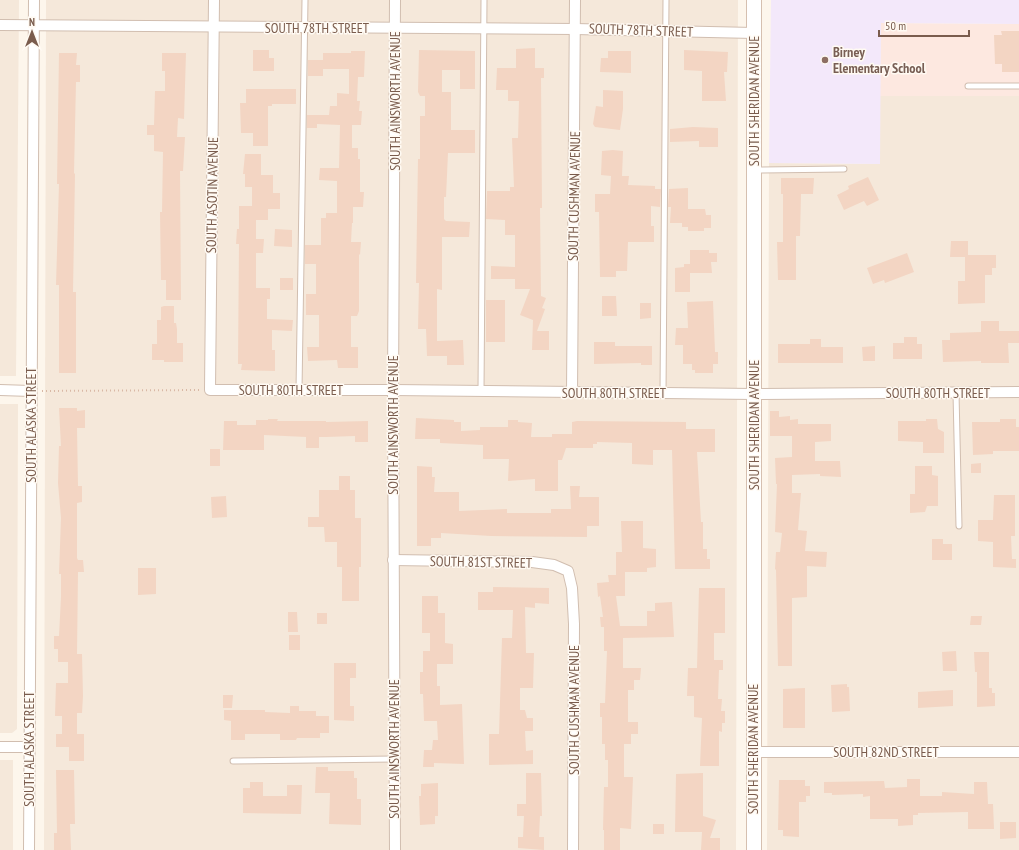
<svg xmlns="http://www.w3.org/2000/svg" width="1019" height="850" font-family="'PT Sans Narrow',sans-serif">
	<style>
		.residential { fill: #f5e8da }
		.commercial { fill: #fde8e0 }
		.education { fill: #f3e8fa }
		.building { fill: #f3d5c3 }
		.lines { fill: none; stroke-linecap: round; stroke-linejoin: round }
		.lane-casing { stroke: #d1beb0; stroke-width: 7 }
		.street-casing { stroke: #d1beb0; stroke-width: 12 }
		.secondary-casing { stroke: #d6c0b0; stroke-width: 16 }
		.path { stroke: #d9b8a5; stroke-width: 2; stroke-dasharray: 1 3; stroke-linecap: butt }
		.lane { stroke: #fff; stroke-width: 5 }
		.street { stroke: #fff; stroke-width: 10 }
		.secondary { stroke: #fff; stroke-width: 14 }
		.education-dot { fill: #8d6e63; stroke: #fffaf3; stroke-width: 1.5 }
		.labels { text-anchor: middle; stroke-width: 3; stroke-linejoin: round; paint-order: stroke }
		.street-label { font-size: 14px; fill: #7a5c4d; stroke: #fffaf3 }
		.education-label { font-size: 14px; font-weight: bold; fill: #785e54; stroke: #fffaf3; text-anchor: start }
	</style>
	<rect width="100%" height="100%" fill="#fdf6ec"/>
	<g class="residential">
		<path d="M0 0H19L16 376H0Z"/>
		<path d="M46 0H738L736 850H44Z"/>
		<path d="M880 96H1019V850H767L769 163 880 164Z"/>
		<path d="M0 404H18L17 729 12 733H0Z"/>
		<rect x="0" y="760" width="13" height="90"/>
	</g>
	<path class="commercial" d="M881 23 1019 24V96H880Z"/>
	<path class="education" d="M771 0H1019V24L881 23 880 164 769 163Z"/>
	<g class="building">
		<path d="M1001 31H1019V72H1002V64H995L994 35H1002Z"/>
		<path d="M535 48V68H544V78H541L542 208H540L541 296 546 298 542 308 545 309 537 331H549V350H532L533 320 520 315 530 289H515V279H491V266L515 267V235H505V220L486 219 487 191H510V187H514L512 138H518L519 101H508V90H496L497 68H516V49Z"/>
		<path d="M253 50H269V58H274V71H253Z"/>
		<path d="M419 50 475 51V89H460V70H442V92H451V130H475V153H448L446 197H444V219L446 221 470 222 469 237H442V290L437 289V341L463 340 464 365H447V356H427L426 329H418L419 283H416L418 159H420V116H425V96H420L418 92Z"/>
		<path d="M684 50 728 52 727 72H724L726 101H702V71L684 70Z"/>
		<path d="M351 51H365L364 77H358L357 101H360L359 111H362L361 125H352V148H358V159H360V192H364L363 207H353V223H352L351 242H361L360 255 359 254V311L357 316H351V347H358V368H338L337 360 308 361 307 347H319V315H306V294H316V264H305V245H321V218H326V213H337V181L319 180 320 168H339L340 125 317 124V128H307V115H329L330 106H337V93L349 94V69H323V76H308V60H323V53H351Z"/>
		<path d="M608 51H631V73L600 72 601 58H608Z"/>
		<path d="M59 53H77L76 65H80V82H76L74 173 75 174 73 292H76V373H59V285H56L59 184H57Z"/>
		<path d="M162 53H186L184 119 178 118 177 137H185L183 171H180L181 300H166V280H161L160 212H162L163 152 154 151V135H147V125H154L155 91H165V71H162Z"/>
		<path d="M246 89H296V104H272V106H268V146H253V133H241L240 103H246Z"/>
		<path d="M603 90 623 91V109L620 130 595 127 593 124 596 106 603 107Z"/>
		<path d="M693 127 718 128V147H699V141L670 142V129Z"/>
		<path d="M613 150 623 151 622 176H629L628 185 655 186V189H661L660 207 651 206V226H654V242H628L627 271H616V277H600L599 212H595V194H610L611 176 601 175 602 151Z"/>
		<path d="M245 154H261V175H273V193H280V209H268V220H256V239H264L263 253H256V288H270V299H267V319L293 320 292 331 272 330V350H275V371L241 370 242 364H238L239 244H236L237 229H239V206H252V187H245V174H243Z"/>
		<path d="M868 177 879 200 867 206 864 201 844 210 837 195 849 189 848 186Z"/>
		<path d="M781 178H814L813 194H801L800 236H796V280H778L777 242H783V194H781Z"/>
		<path d="M688 188V209H705L706 215H711V228H704V231H688V227H682V223H670L671 207H668L669 189Z"/>
		<path d="M275 229 292 230V247L274 246Z"/>
		<path d="M951 241H968V255H996V268H992V275H985V303L958 304V281H965V257H950Z"/>
		<path d="M690 250H709V253H717V262H711L712 273H690V292H675V268L684 267V264H690Z"/>
		<path d="M907 253 914 272 885 283 884 280 873 284 867 268Z"/>
		<rect x="280" y="278" width="13" height="12"/>
		<path d="M602 296H616L617 316H602Z"/>
		<rect x="486" y="300" width="19" height="42"/>
		<path d="M713 301 715 352H718V364H713V373H695V370H692V364H683V345H675L676 328H688L687 302Z"/>
		<path d="M640 303H651V318L640 319Z"/>
		<path d="M164 306H174V323H176L177 329V343H183V362H164V360H152V344H157V320H161V307Z"/>
		<path d="M981 321H999V331H1019V343H1008L1009 363H981V361L943 362 942 340H950V333L981 332Z"/>
		<path d="M904 337H917V344H922V359H893V343H904Z"/>
		<path d="M810 339H821V347H843V363H778V344H810Z"/>
		<path d="M594 342H615V346H652V365H641V363L594 364Z"/>
		<path d="M875 346V361H863L862 347Z"/>
		<path d="M59 408H77V411L85 410V428H77L78 486H82V502L77 503V558L78 560H83L84 572H78L77 654H82L83 696 82 713H77V734H84V761H69V747H56V734H62V716H55L56 683H68V662H58V649H54V636H59L61 597V574H59L61 518 58 483 59 446H61Z"/>
		<path d="M770 411H779V417L790 416V420L798 419V424H831V441L815 442V461H840L841 477 820 476V474L792 475V493H801L798 530 807 531 805 551 827 552 826 567 807 566V597L792 598V666H778L776 570 775 569 776 552H780L782 533 775 532 777 484H776L775 458 792 457V436H770Z"/>
		<path d="M416 418 454 420V422H461V431L480 430V427H508V420H518V422L532 423 531 437H552V434H572V422L577 421 686 422V429H715V452H697L701 522H703V549H707V559H710V569H675L672 450H653V465L632 464V443L597 442V444H593V448H566L562 460H558V491H535V479L508 481 509 459H483V445L440 443V439H415Z"/>
		<path d="M268 419H278L277 421H326V422L368 421V442H355V436L326 437H319V448H306V437L264 435V450H223L224 421H237V425H256V420H268Z"/>
		<path d="M926 419H937L938 429 944 432V453H923V442L898 441V421H926Z"/>
		<path d="M1000 419H1016V427H1019V451H993V454L973 455 972 422H1000Z"/>
		<rect x="210" y="449" width="10" height="17"/>
		<path d="M981 463V473H971V464Z"/>
		<path d="M417 466 432 467V477H435L434 492H459V511L507 509V513H551V509H571L570 486H580L579 497H599V526H587V537L491 536 441 533V538H431V546H417Z"/>
		<path d="M915 466H932V475L938 476V506H927L925 512 910 513V494H915Z"/>
		<path d="M339 476H350V490H355V518H361V567H359V601H342V567H337V542H325L324 527H308V517H319V490H339Z"/>
		<path d="M994 495H1015V536H1011L1012 559H1016V568L993 567V542L978 541V520H993Z"/>
		<path d="M226 496 227 517 212 518 211 497Z"/>
		<path d="M621 521H643V548L656 549V567L647 568V572H625V596H616L620 626H647V611H655V603L672 602 674 637 623 638V668H641L640 680H634V690H628V722H638V734H631V744H624V777H633L631 829 620 828V850H604V830H603L604 787H608V760H605V744H602V717H600V703H605L607 651H604V627H601L600 617H603L600 596 598 597 597 583 609 582 608 575H616V552H622Z"/>
		<path d="M932 539H943V544H952V560H932Z"/>
		<path d="M138 568H156V594L138 595Z"/>
		<path d="M493 587 549 588V604L535 603V608L525 607 526 653H534L533 688H520V710H525L527 718H533V731H525L526 751 533 750V764L489 765V734H499L502 638H512L513 610H478V592H493Z"/>
		<path d="M699 588H725V633H714V660H723V670H719L718 699H722L721 711H725V723H722V732L719 731V766H700L702 718 694 717V696H687L688 668H697Z"/>
		<path d="M422 596H438V613H445V643L453 644V664H437V686H440V705L462 704 464 764 434 763V767H423L424 750H432L433 740H438L437 721H424L423 694H420V672H423V651H430V633H422Z"/>
		<path d="M288 612H297L298 632H288Z"/>
		<rect x="317" y="613" width="10" height="11"/>
		<path d="M971 616H982L981 625H970Z"/>
		<rect x="289" y="635" width="11" height="15"/>
		<path d="M956 651 957 671H943L942 652Z"/>
		<path d="M974 652H989V688H992V693H995V706L977 707V672H975Z"/>
		<path d="M334 663H356V678H350V706H354V721L334 720Z"/>
		<path d="M847 684V687H849L850 711 832 712 831 685Z"/>
		<path d="M805 688V728H783V689Z"/>
		<path d="M953 690V706L918 708V692Z"/>
		<path d="M223 695H233L232 708H223Z"/>
		<path d="M290 706H299V711H316V716H329V733H320V738H297L296 740H280V734H245V740H231V721L224 720V710H265V712L290 713Z"/>
		<path d="M316 767H328V771H354V778H357V799H361V825L329 824 330 793H315Z"/>
		<path d="M56 770H74L75 824H70L71 850H54V833H57Z"/>
		<path d="M526 773H541L542 816H540L539 837H544V850L518 848V837H523L524 816H517V804H526Z"/>
		<path d="M703 773V816L716 820 710 838H720V850H701L702 832H675L676 774Z"/>
		<path d="M907 779H920V796H942V792L974 794V782H987L988 804H993L994 829H968V812L918 813V815H913V825L898 826V819H870V796L863 797V794L832 795V793H824V782L884 781 885 788 907 787Z"/>
		<path d="M779 780H805V786H810V796H806V802H799V837L783 836V830H778Z"/>
		<path d="M250 782H263V796H287V785H302L301 814 243 813V788H250Z"/>
		<path d="M438 783V816H435V824L420 825 419 796H421V784Z"/>
		<path d="M1000 822H1016V838L1000 839Z"/>
		<rect x="653" y="824" width="11" height="10"/>
	</g>
	<g class="lines">
		<g class="lane-casing">
			<g id="lane">
				<path d="M968 86H1019"/>
				<path d="M756 170 844 169"/>
				<path d="M299 390 305 0"/>
				<path d="M481 391 484 0"/>
				<path d="M663 393 666 0"/>
				<path d="M956 393 959 526"/>
				<path d="M233 761 394 759"/>
			</g>
		</g>
		<g class="street-casing">
			<g id="street">
				<path d="M214 0 210 390H393L754 394 1019 392"/>
				<path d="M0 25 575 29 754 33"/>
				<path d="M0 390 31 391"/>
				<path d="M572 393 575 0"/>
				<path d="M393 560 532 562 554 565 568 571 572 588 574 624 573 850"/>
				<path d="M0 747H29"/>
				<path d="M753 752H1019"/>
				<path d="M29 850 34 0"/>
				<path d="M395 850 393 390 395 0"/>
			</g>
		</g>
		<g class="secondary-casing">
			<path id="secondary" d="M754 850V0"/>
		</g>
		<path class="path" d="M42 391 199 390"/>
		<use href="#lane" class="lane"/>
		<use href="#street" class="street"/>
		<use href="#secondary" class="secondary"/>
	</g>
	<circle class="education-dot" cx="825" cy="60" r="4"/>
	<g class="labels">
		<g class="street-label">
			<text x="317" y="33">SOUTH 78TH STREET</text>
			<text transform="translate(641 30) rotate(2)" y="5">SOUTH 78TH STREET</text>
			<text transform="translate(395 101) rotate(-90)" y="5">SOUTH AINSWORTH AVENUE</text>
			<text transform="translate(754 101) rotate(-90)" y="5">SOUTH SHERIDAN AVENUE</text>
			<text transform="translate(212 195) rotate(-89)" y="5">SOUTH ASOTIN AVENUE</text>
			<text transform="translate(574 196) rotate(-89)" y="5">SOUTH CUSHMAN AVENUE</text>
			<text x="291" y="395">SOUTH 80TH STREET</text>
			<text x="614" y="398">SOUTH 80TH STREET</text>
			<text x="938" y="398">SOUTH 80TH STREET</text>
			<text transform="translate(31 425) rotate(-90)" y="5">SOUTH ALASKA STREET</text>
			<text transform="translate(393 425) rotate(-90)" y="5">SOUTH AINSWORTH AVENUE</text>
			<text transform="translate(754 425) rotate(-90)" y="5">SOUTH SHERIDAN AVENUE</text>
			<text transform="translate(481 562) rotate(1)" y="5">SOUTH 81ST STREET</text>
			<text transform="translate(574 710) rotate(-90)" y="5">SOUTH CUSHMAN AVENUE</text>
			<text transform="translate(29 749) rotate(-90)" y="5">SOUTH ALASKA STREET</text>
			<text transform="translate(394 749) rotate(-90)" y="5">SOUTH AINSWORTH AVENUE</text>
			<text transform="translate(753 749) rotate(-90)" y="5">SOUTH SHERIDAN AVENUE</text>
			<text x="886" y="757">SOUTH 82ND STREET</text>
		</g>
		<g class="education-label">
			<text x="833" y="57">Birney<tspan x="833" dy="16">Elementary School</tspan></text>
		</g>
	</g>
	<g transform="translate(32 32)" stroke="#fffaf3" stroke-width="3" paint-order="stroke">
	<path d="M0-3L7 15L0 10L-7 15Z" fill="#7a5c4d"/>
	<text y="-6" font-size="11" font-weight="bold" text-anchor="middle" fill="#7a5c4d">N</text>
	</g>
	<path d="M879 30v6h90v-6" fill="none" stroke="#7a5c4d" stroke-width="2"/>
	<text x="885" y="30" font-size="12" fill="#7a5c4d" stroke="#fffaf3" stroke-width="3" paint-order="stroke">50 m</text>
</svg>
